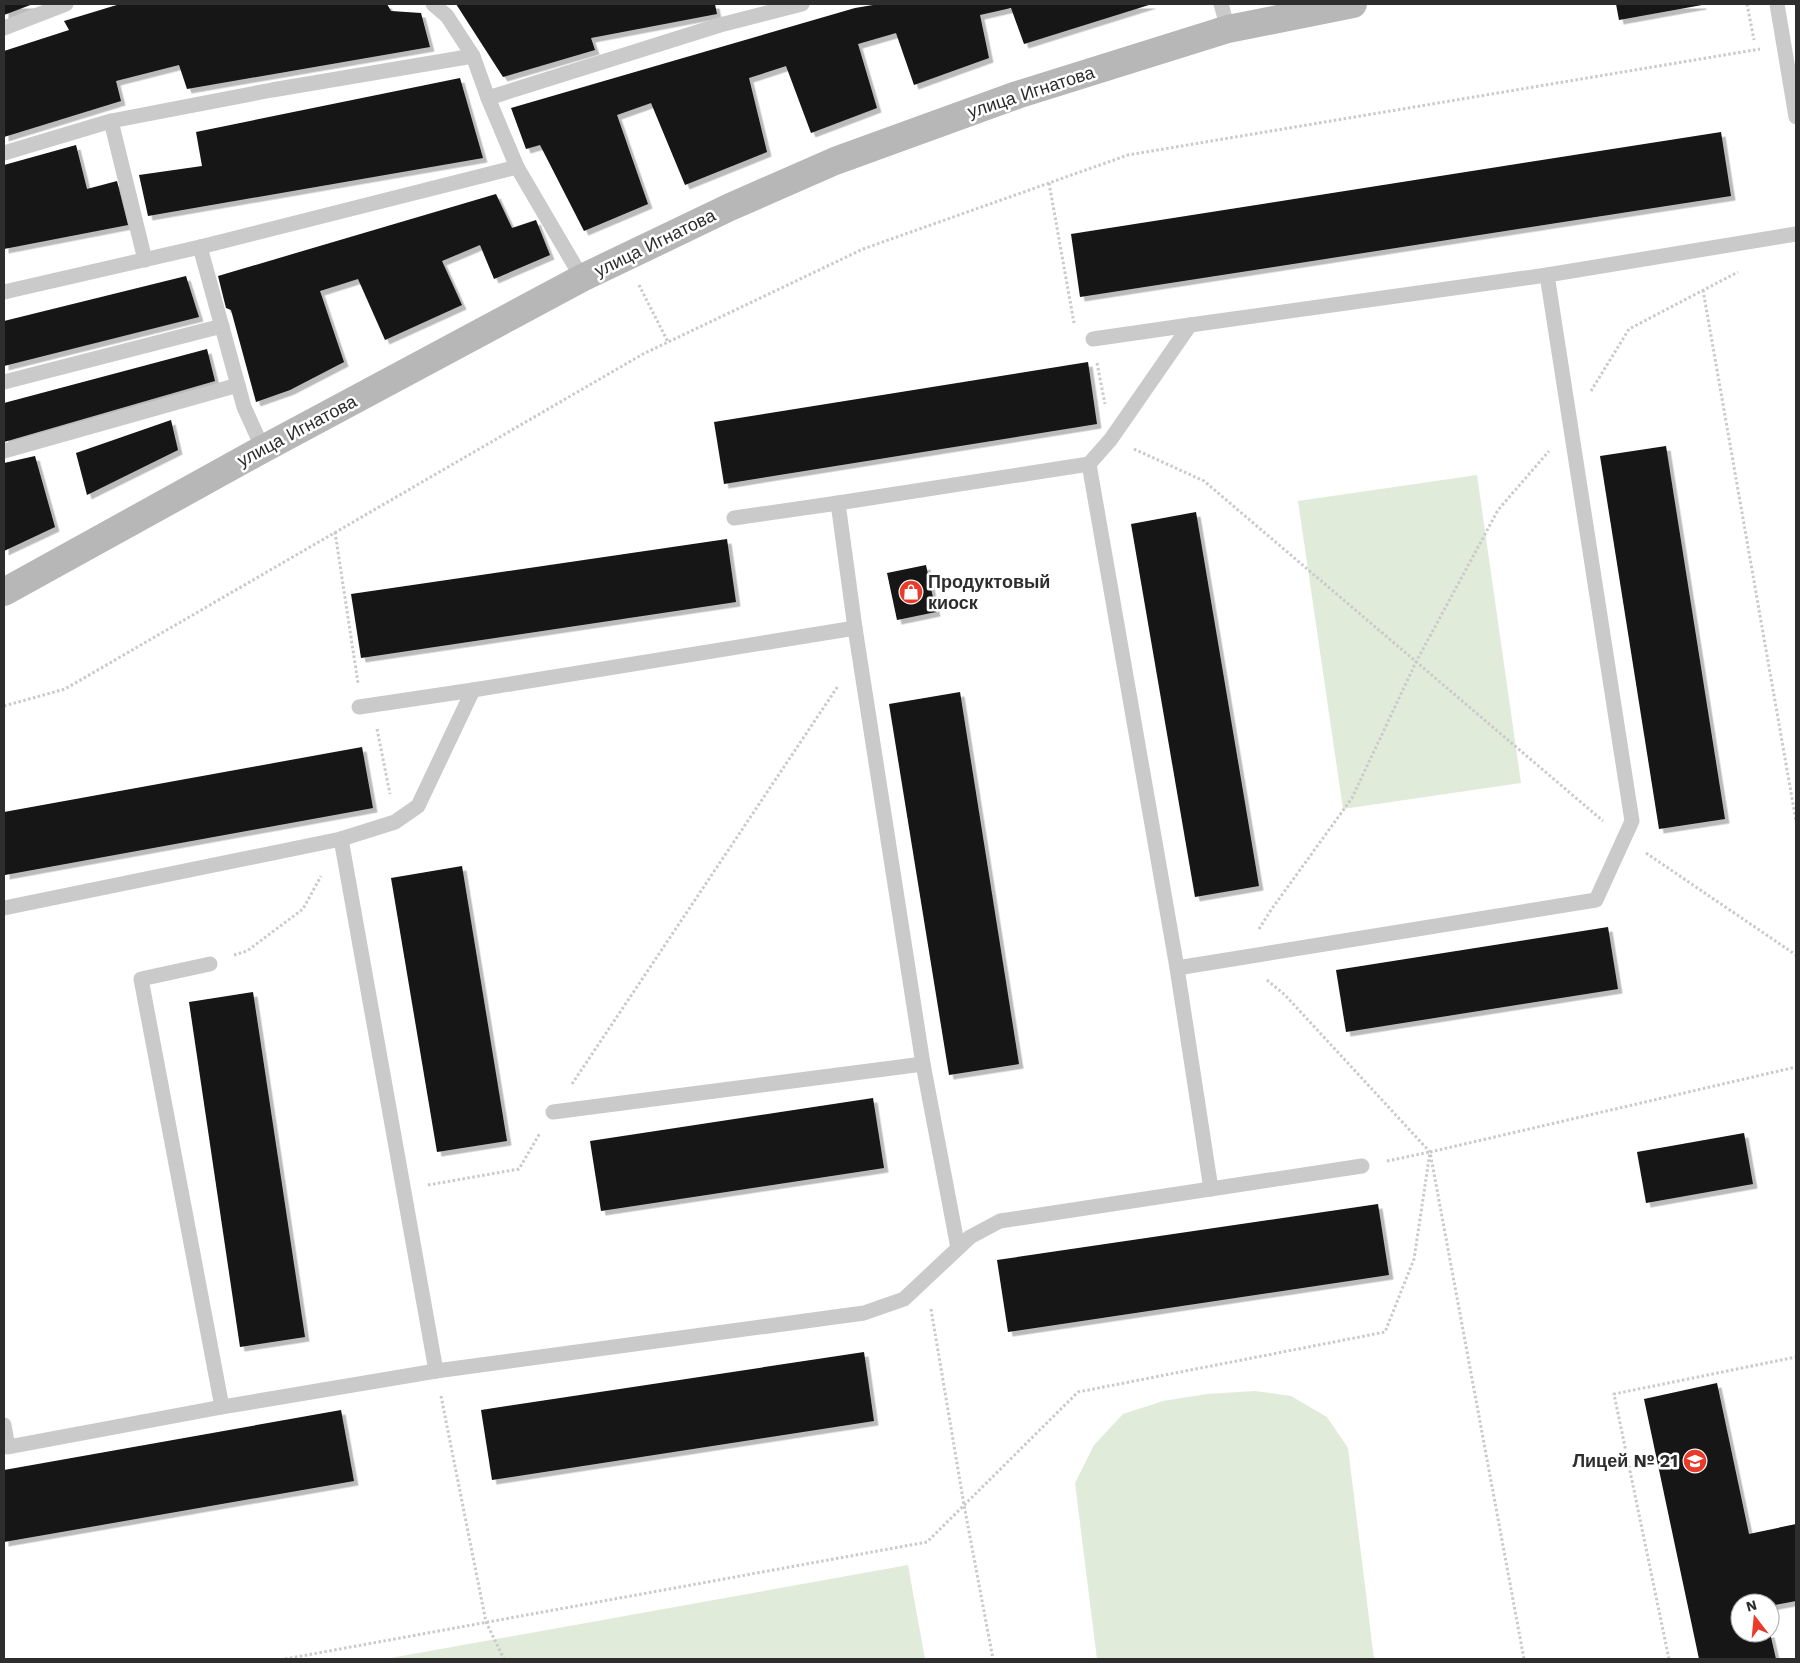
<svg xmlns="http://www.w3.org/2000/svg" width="1800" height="1663" font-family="'Work Sans',sans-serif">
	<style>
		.green { fill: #e0ebda }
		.building { fill: #141414; filter: url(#shadow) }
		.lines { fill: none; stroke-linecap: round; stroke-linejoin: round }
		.path { stroke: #cacaca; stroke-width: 3; stroke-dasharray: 2.5 2.5; stroke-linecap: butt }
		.service { stroke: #cacaca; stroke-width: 15 }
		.secondary { stroke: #b7b7b7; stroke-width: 28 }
		.labels { text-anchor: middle; stroke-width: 5; stroke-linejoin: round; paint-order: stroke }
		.street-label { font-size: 18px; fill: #2d2d2d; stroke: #fff }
		.poi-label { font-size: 18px; font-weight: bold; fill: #2d2d2d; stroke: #fff; text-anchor: start }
	</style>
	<defs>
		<filter id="shadow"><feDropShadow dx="4.5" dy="4.5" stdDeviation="0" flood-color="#0004"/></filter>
	</defs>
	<rect width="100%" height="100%" fill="#fff"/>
	<g class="green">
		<path d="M1477 475 1521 783 1343 809 1298 501Z"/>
		<path d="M1255 1391 1291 1396 1327 1417 1348 1448 1374 1659H1097L1075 1483 1094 1445 1123 1414 1163 1401 1207 1394Z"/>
		<path d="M908 1565 925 1659H385Z"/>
	</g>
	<g class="building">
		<path d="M4 4H33L4 15Z"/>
		<path d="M120 4H387L391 11 421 13 430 47 187 89 179 65 116 81 121 101 4 137V51L69 30 64 21Z"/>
		<path d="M456 4H715L717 14 591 38 595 50 503 77Z"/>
		<path d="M879 4H1152L1024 44 1011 8 980 15 989 58 914 85 896 33 858 44 877 108 811 133 786 66 749 78 767 152 685 185 651 103 617 115 648 204 584 231 540 145 526 149 511 108 855 8Z"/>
		<path d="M1616 4H1702V5L1619 20Z"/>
		<path d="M460 78 483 158 148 216 139 175 202 166 196 132Z"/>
		<path d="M1721 132 1731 196 1080 297 1071 234Z"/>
		<path d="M76 145 87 189 117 181 128 225 4 249V165Z"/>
		<path d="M496 194 512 228 536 220 550 255 494 279 480 245 442 261 462 305 385 340 358 279 320 291 344 362 290 390 256 402 231 310 226 308 218 276Z"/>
		<path d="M186 276 199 317 4 366V321Z"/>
		<path d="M207 349 215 381 4 442V403Z"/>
		<path d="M1088 362 1097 424 724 484 714 422Z"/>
		<path d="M171 420 178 450 87 495 76 453Z"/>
		<path d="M1666 446 1725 819 1659 829 1600 456Z"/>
		<path d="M35 456 55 527 4 551V463Z"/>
		<path d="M1196 512 1259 886 1195 897 1131 524Z"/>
		<path d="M727 539 736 602 361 658 351 594Z"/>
		<path d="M926 565 936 612 897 620 887 573Z"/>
		<path d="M960 692 1019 1064 949 1075 889 704Z"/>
		<path d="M362 747 373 808 5 875 4 812Z"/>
		<path d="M462 866 507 1141 437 1152 391 878Z"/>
		<path d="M1608 927 1618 989 1346 1032 1336 970Z"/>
		<path d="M253 992 305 1337 240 1347 189 1002Z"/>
		<path d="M873 1098 884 1168 601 1211 590 1141Z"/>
		<path d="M1744 1133 1753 1184 1646 1203 1637 1152Z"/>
		<path d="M1378 1204 1389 1275 1008 1332 997 1260Z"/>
		<path d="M864 1352 874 1421 492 1480 481 1410Z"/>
		<path d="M1717 1383 1749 1534 1796 1524V1601L1770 1606V1603H1740V1633H1770L1776 1659H1699L1644 1399Z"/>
		<path d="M341 1410 354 1481 4 1542V1470Z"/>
	</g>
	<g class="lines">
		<g class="path">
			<path d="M1747 4 1754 40"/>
			<path d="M1049 183 1074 323"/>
			<path d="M639 285 668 342"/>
			<path d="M1703 290 1796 821"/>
			<path d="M1097 363 1105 404"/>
			<path d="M1591 391 1629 329 1738 272"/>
			<path d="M1134 449 1204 481 1603 821"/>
			<path d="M335 532 358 683"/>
			<path d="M4 706 65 689 643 354 863 249 1128 155 1760 49"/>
			<path d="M377 729 390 794"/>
			<path d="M1646 853 1796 955"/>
			<path d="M1259 929 1271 910 1352 798 1416 662 1498 510 1549 451"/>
			<path d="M234 955 247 951 303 909 321 876"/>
			<path d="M1267 980 1285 995 1430 1152 1524 1659"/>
			<path d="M572 1084 838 686"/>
			<path d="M1387 1161 1430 1152"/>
			<path d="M428 1185 519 1169 540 1133"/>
			<path d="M931 1309 964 1505 993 1659"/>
			<path d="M441 1396 486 1622 504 1659"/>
			<path d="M285 1659 927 1542 1078 1392 1385 1332 1414 1259 1430 1152 1796 1067"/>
			<path d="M1669 1659 1614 1394 1796 1357"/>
		</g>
		<g class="service">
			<path d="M433 4 447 16 473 56 488 98"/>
			<path d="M1221 4 1228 29"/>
			<path d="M1777 4 1796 117"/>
			<path d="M4 28 66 4"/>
			<path d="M111 121 145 260"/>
			<path d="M4 153 111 121 272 90 473 56"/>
			<path d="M517 167 488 98 720 25 802 4"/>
			<path d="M200 247 517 167 582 278"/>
			<path d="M4 292 200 247 244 407 263 449"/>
			<path d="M1093 339 1190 325"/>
			<path d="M4 382 222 326"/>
			<path d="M4 451 238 385"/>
			<path d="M1089 464 1177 968 1596 900 1632 821 1547 275"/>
			<path d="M734 518 838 503"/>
			<path d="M359 707 473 690"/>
			<path d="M341 839 436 1371"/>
			<path d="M4 908 341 839 395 822 418 806 473 690 855 628 838 503 1089 464 1111 439 1190 325 1547 275 1796 234"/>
			<path d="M210 964 141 979 222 1407"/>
			<path d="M1177 968 1211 1189"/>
			<path d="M923 1064 958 1248"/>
			<path d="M553 1112 923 1064 855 628"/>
			<path d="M4 1425 8 1447 222 1407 436 1371 864 1313 904 1299 970 1237 1000 1221 1362 1166"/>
		</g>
		<path class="secondary" d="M4 592 263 449 582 278 730 207 835 161 1017 95 1228 29 1353 4"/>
	</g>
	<defs>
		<g id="shop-disc" transform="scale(1.25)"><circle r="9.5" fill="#ea3a2a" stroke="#fff"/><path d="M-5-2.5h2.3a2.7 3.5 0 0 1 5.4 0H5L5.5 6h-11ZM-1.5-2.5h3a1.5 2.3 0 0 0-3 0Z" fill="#fff"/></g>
		<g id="school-disc" transform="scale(1.25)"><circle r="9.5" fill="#ea3a2a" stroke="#fff"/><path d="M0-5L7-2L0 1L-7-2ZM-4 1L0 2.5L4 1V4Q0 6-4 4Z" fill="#fff"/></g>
	</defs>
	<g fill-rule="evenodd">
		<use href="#shop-disc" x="911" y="592"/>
		<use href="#school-disc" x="1695" y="1461"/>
	</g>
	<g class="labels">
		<g class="street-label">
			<text transform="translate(1031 92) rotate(-18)" y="6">улица Игнатова</text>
			<text transform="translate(655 243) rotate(-26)" y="6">улица Игнатова</text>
			<text transform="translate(297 431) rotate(-28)" y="6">улица Игнатова</text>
		</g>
		<g class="poi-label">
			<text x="928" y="588">Продуктовый<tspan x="928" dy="21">киоск</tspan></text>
			<text x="1678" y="1467" text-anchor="end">Лицей № 21</text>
		</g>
	</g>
	<rect width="1800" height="1663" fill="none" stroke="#2d2d2d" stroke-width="10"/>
	<g transform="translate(1755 1618) rotate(344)"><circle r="24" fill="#ffffff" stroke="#ababab"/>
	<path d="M0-4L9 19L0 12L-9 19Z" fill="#ea3a2a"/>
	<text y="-8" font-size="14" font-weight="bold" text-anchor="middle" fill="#2d2d2d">N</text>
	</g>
</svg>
